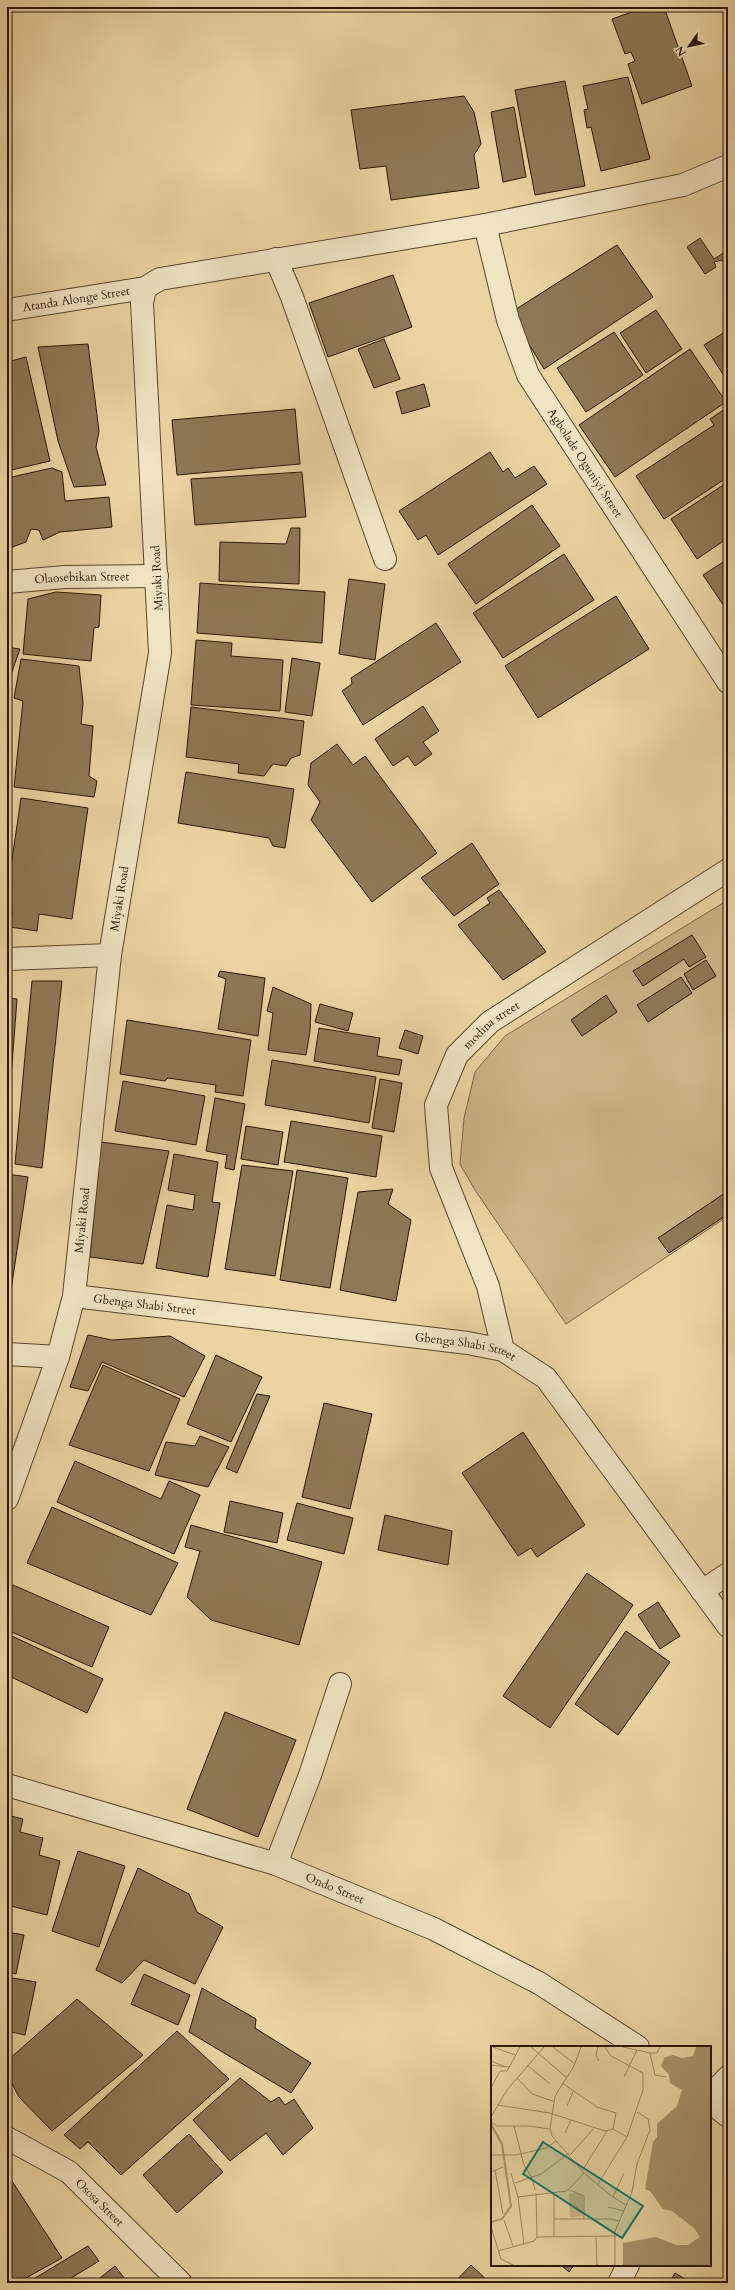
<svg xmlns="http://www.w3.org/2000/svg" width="735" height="2290" font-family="Cardo,serif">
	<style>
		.green { fill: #c9b587; stroke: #796645 }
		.building { fill: #8d7956; stroke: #291603 }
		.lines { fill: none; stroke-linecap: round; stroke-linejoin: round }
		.minor-casing { stroke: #59462b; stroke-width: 24 }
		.tertiary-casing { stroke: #59462b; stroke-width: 24 }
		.minor { stroke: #f1e4c3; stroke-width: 22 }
		.tertiary { stroke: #f1e4c3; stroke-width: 22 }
		.labels { text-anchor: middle; stroke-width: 3; stroke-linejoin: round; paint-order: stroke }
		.street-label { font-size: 12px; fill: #291603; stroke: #f1e4c3 }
		.inset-river { fill: none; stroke: #a8946c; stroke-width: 2 }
		.inset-road { fill: none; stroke: #9d8962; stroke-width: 1 }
		.view { fill: #0f766e; fill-opacity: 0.15; stroke: #0f766e; stroke-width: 2 }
		.inset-edge { fill: none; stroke: #291603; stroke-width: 2 }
	</style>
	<rect width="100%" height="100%" fill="#ead5a2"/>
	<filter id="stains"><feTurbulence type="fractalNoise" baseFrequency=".005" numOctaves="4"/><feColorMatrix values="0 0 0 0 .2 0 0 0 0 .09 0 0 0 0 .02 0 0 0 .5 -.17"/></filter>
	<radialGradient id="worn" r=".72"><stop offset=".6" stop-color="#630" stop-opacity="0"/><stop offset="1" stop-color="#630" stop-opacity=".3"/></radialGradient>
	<path class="green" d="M728 900V1216L566 1324 475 1190 460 1164 464 1118 475 1072 505 1036Z"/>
	<g class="building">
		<path d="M646 7H664L692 86 642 104 628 64 635 61 631 52 625 54 612 19Z"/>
		<path d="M628 77 650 159 601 171 591 127 587 128 584 110 588 109 583 86Z"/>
		<path d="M565 81 585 186 535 195 515 90Z"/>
		<path d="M464 96 474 112 481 144 474 155 479 188 391 200 386 166 360 169 351 110Z"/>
		<path d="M514 107 526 177 503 182 491 112Z"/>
		<path d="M700 238 714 259 728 250V270L722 260 714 262 716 267 705 274 687 247Z"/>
		<path d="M617 245 653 297 544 369 510 313Z"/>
		<path d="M393 275 412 327 328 357 309 303Z"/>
		<path d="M656 310 682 349 646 373 620 333Z"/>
		<path d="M728 330V382L704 345Z"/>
		<path d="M614 332 643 375 586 412 557 368Z"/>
		<path d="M384 339 400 379 374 388 358 349Z"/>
		<path d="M88 344 99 431 96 447 106 485 74 487 58 441 38 347Z"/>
		<path d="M690 349 726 402 615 477 579 425Z"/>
		<path d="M26 357 50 461 7 471V362Z"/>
		<path d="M424 384 430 406 402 414 396 392Z"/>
		<path d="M728 407V477L664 519 636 476 714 425 710 419Z"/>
		<path d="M295 409 300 464 177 475 172 420Z"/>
		<path d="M490 452 503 472 508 468 515 478 534 466 547 484 438 555 426 535 418 540 399 511Z"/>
		<path d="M52 468 62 472 65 501 109 497 112 527 60 532 43 540 39 530 31 529 26 542 7 549V478Z"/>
		<path d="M302 472 306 517 195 525 191 479Z"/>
		<path d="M728 482V538L697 559 671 519Z"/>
		<path d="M532 505 560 546 476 604 448 564Z"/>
		<path d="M291 528H300L299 584 219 581 220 542 286 544Z"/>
		<path d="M564 554 594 600 503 658 473 613Z"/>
		<path d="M728 559V612L703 575Z"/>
		<path d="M349 579 385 584 375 660 339 654Z"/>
		<path d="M200 583 325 592 322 643 197 633Z"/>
		<path d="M56 592 101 595 99 627 94 628 91 661 23 654 28 599Z"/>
		<path d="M616 596 649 649 538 718 505 666Z"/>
		<path d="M436 623 461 662 363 725 342 691 352 684 351 678Z"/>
		<path d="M196 640 232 643 231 656 283 660 280 711 191 705Z"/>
		<path d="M7 647 20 649 7 686Z"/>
		<path d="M292 658 320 663 312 716 285 712Z"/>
		<path d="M21 659 79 666 83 703 81 724 93 726 89 776 97 781 94 797 14 787 23 701 14 698Z"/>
		<path d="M423 706 439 731 423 742 432 754 415 766 408 756 393 766 375 739Z"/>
		<path d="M191 707 304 721 300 755 291 758 286 766 273 764 264 776 238 773 239 764 186 757Z"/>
		<path d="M337 744 353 765 365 756 437 853 372 902 311 820 320 802 308 785 311 763Z"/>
		<path d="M186 772 294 789 285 848 273 846 269 838 178 823Z"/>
		<path d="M21 798 88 808 72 919 39 914 37 931 10 927 12 912 7 909V894Z"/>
		<path d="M472 843 499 884 454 916 421 878Z"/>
		<path d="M499 890 546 952 503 980 458 925 490 903 487 898Z"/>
		<path d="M692 935 706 957 689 967 684 959 643 986 633 971Z"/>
		<path d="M706 960 716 976 693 990 684 974Z"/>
		<path d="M220 971 265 978 258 1036 218 1029 226 979 218 976Z"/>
		<path d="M681 977 692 993 648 1022 637 1005Z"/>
		<path d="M32 981H62L42 1168 15 1164Z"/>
		<path d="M273 987 311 1004 310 1031 306 1055 268 1050 273 1013 267 1011Z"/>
		<path d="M606 995 617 1012 582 1036 571 1020Z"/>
		<path d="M7 998 17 999 7 1131Z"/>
		<path d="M320 1004 353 1013 348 1031 315 1022Z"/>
		<path d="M127 1020 251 1040 243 1096 215 1092 216 1085 168 1078 165 1081 120 1074Z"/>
		<path d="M319 1028 380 1038 377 1056 402 1060 399 1075 314 1061Z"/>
		<path d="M405 1030 423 1036 418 1054 399 1048Z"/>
		<path d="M272 1060 376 1077 369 1123 265 1105Z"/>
		<path d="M380 1079 402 1083 394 1132 372 1128Z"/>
		<path d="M123 1081 205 1096 196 1145 115 1131Z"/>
		<path d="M215 1098 245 1104 234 1170 225 1168 227 1155 206 1151Z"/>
		<path d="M291 1121 382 1136 376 1177 284 1162Z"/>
		<path d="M246 1126 283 1132 278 1165 241 1159Z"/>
		<path d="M101 1142 169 1151 143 1264 90 1257Z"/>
		<path d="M174 1154 218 1162 212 1202 220 1203 208 1277 156 1268 167 1205 193 1210 195 1195 168 1190Z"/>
		<path d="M242 1165 293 1171 275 1276 225 1269Z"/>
		<path d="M297 1170 348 1178 330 1288 280 1280Z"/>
		<path d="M7 1174 28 1177 7 1317Z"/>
		<path d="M393 1189 388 1204 411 1220 396 1301 340 1290 358 1192Z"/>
		<path d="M728 1191V1214L669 1253 658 1238Z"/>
		<path d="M88 1335 112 1340 170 1336 205 1356 184 1397 102 1362 88 1391 70 1387Z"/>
		<path d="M216 1355 262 1377 231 1442 187 1424Z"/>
		<path d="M103 1365 180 1399 149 1471 69 1445Z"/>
		<path d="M257 1394 270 1396 237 1473 226 1468Z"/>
		<path d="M324 1403 372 1414 350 1509 302 1497Z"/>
		<path d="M523 1432 585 1525 537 1557 531 1548 518 1556 462 1473Z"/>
		<path d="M200 1436 229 1447 208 1487 155 1475 166 1442 195 1446Z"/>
		<path d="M75 1461 161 1499 169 1481 200 1495 174 1554 57 1502Z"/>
		<path d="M230 1501 283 1513 277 1543 224 1532Z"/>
		<path d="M297 1503 353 1518 344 1554 287 1540Z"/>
		<path d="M52 1507 178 1563 151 1615 27 1563Z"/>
		<path d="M385 1515 452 1531 448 1565 378 1550Z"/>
		<path d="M191 1525 322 1562 299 1645 211 1620 187 1597 200 1551 185 1547Z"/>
		<path d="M587 1573 633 1605 550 1728 503 1696Z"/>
		<path d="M13 1585 109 1627 92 1667 7 1630V1599Z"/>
		<path d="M658 1602 680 1636 660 1649 638 1615Z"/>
		<path d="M626 1631 670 1662 618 1735 575 1704Z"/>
		<path d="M12 1636 103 1679 87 1713 7 1675V1647Z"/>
		<path d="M225 1712 296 1740 258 1837 187 1809Z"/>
		<path d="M7 1815 23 1819 20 1832 43 1838 39 1855 60 1861 47 1915 7 1905Z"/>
		<path d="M78 1851 125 1866 99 1947 52 1931Z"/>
		<path d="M138 1868 189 1894 197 1912 223 1927 195 1984 144 1960 122 1983 96 1970Z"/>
		<path d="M7 1932 24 1935 16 1974 7 1972Z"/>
		<path d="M144 1974 190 1995 178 2025 131 2004Z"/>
		<path d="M7 1977 36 1982 25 2035 7 2031Z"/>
		<path d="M202 1988 256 2019 255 2028 311 2063 291 2093 189 2032Z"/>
		<path d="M77 1999 143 2055 52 2131 19 2097 7 2074V2061Z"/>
		<path d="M177 2031 229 2079 121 2175 88 2142 80 2149 64 2135Z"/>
		<path d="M240 2078 271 2102 279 2097 285 2105 294 2099 313 2128 283 2155 266 2133 230 2161 193 2120Z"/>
		<path d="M189 2134 223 2172 177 2213 143 2175Z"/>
		<path d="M8 2175 62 2258 17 2283H7Z"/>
		<path d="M88 2246 99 2261 63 2283H27Z"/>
		<path d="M471 2265 490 2283H454Z"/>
		<path d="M561 2265H574L569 2272Z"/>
		<path d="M115 2266 128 2283H98L96 2281Z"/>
		<path d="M675 2273 692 2283H669Z"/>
	</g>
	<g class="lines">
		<g class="minor-casing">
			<g id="minor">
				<path id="s1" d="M485 225 508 320 528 375 728 682"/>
				<path d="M276 259 292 297 385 559"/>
				<path id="s2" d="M7 310 145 288 160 279 485 225 683 185 728 166"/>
				<path id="s3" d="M7 582 65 577 157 576"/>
				<path d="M7 959 110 955"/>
				<path id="s4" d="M74 1296 468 1343 503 1350 546 1378 728 1626"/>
				<path id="s5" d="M503 1350 488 1286 441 1168 436 1105 457 1055 490 1022 728 870"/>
				<path d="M7 1354 58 1357"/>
				<path d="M702 1591 728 1574"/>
				<path id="s6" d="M7 1785 276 1864 434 1929 539 1983 638 2047"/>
				<path d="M276 1864 310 1775 340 1684"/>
				<path d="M710 2096 728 2077"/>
				<path d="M710 2102 728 2116"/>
				<path id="s7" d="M7 2138 69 2172 181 2283"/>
				<path d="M619 2283 628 2265"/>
			</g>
		</g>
		<g class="tertiary-casing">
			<g id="tertiary">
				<path id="s8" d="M7 1499 58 1357 74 1296 110 955 160 653 142 303 145 288"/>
			</g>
		</g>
		<use href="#minor" class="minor"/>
		<use href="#tertiary" class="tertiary"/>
	</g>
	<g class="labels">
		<g class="street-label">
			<text dy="4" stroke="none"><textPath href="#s2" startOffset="70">Atanda Alonge Street</textPath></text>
			<text dy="4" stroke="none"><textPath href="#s1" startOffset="261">Agbolade Oguniyi Street</textPath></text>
			<text dy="4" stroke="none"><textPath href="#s3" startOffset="75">Olaosebikan Street</textPath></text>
			<text transform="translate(157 578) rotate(-93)" y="4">Miyaki Road</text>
			<text dy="4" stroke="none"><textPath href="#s8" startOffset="614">Miyaki Road</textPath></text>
			<text dy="4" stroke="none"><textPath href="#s5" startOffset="356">modina street</textPath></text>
			<text dy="4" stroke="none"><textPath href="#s8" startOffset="290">Miyaki Road</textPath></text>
			<text dy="4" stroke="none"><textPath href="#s4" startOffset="71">Gbenga Shabi Street</textPath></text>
			<text dy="4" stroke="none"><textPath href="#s4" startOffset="395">Gbenga Shabi Street</textPath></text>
			<text dy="4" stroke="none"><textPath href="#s6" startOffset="344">Ondo Street</textPath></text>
			<text dy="4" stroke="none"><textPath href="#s7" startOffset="114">Ososa Street</textPath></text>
		</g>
	</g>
	<g transform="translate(491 2046)">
		<rect width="220" height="220" fill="#ead5a2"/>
		<path d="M88 147 92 151V170L79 171 78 148Z" fill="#c9b587"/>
		<path d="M205 1H220V219H132V197L165 191 185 199H197L209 191 203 182 181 165 172 163 159 145 154 143 162 96 166 91V78L186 60 191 44 179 37 178 29 170 20 173 12 182 9 191 12 202 10Z" fill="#a8946c"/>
		<path class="inset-river" d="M0 78 11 98 20 160 11 173 0 176"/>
		<path class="inset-road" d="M2 1 24 9M40 1 75 31M62 1 84 18M90 1 83 20 64 50 59 83 61 90 93 127 119 149 135 159M107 1 105 9 108 15M132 1 159 7 164 29 175 31M159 7H166L169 1M0 15 15 21M0 19 18 21M36 19 59 38M133 31 146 4M26 32 41 48 62 55M71 37 106 61 125 67 122 83M0 42 9 25H16L29 1M6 59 59 67 114 85 122 83M76 60 82 46M0 71 16 44 53 1M0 76 6 80H38L59 83M23 80 33 119 41 132 44 144M122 83 136 91M74 87 80 74M0 109H25L55 102 65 95M79 109 104 81M4 124 12 168M91 125 116 85M0 126 12 121M20 127 27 151 33 198M24 137 50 128 78 107M107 138 136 91 152 44V27L120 10 114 1M79 144 93 150V173M45 147 46 191M27 151 76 145 93 127M122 151 133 127M117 161 133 165M63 173H121L128 175M13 174 22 200M0 181 10 213 22 219M105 190 106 219M46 191 124 190M63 191V146M7 205 43 195 46 191M124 219V185L141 146 146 118 159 84 157 73 146 66"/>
		<path class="view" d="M52 96 152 160 131 192 32 128Z"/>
		<rect width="220" height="220" class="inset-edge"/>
	</g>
	<rect width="735" height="2290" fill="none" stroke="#ead5a2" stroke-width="24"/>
	<rect x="8" y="8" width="719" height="2274" fill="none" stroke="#291603" stroke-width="2"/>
	<rect x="12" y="12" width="711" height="2266" fill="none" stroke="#291603"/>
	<g transform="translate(689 46) rotate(237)" stroke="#f1e4c3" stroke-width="3" paint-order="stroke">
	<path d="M0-3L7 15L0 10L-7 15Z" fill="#291603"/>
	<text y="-6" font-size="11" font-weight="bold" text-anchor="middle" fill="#291603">N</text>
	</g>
	<rect width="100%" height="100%" filter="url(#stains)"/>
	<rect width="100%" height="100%" fill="url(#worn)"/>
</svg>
